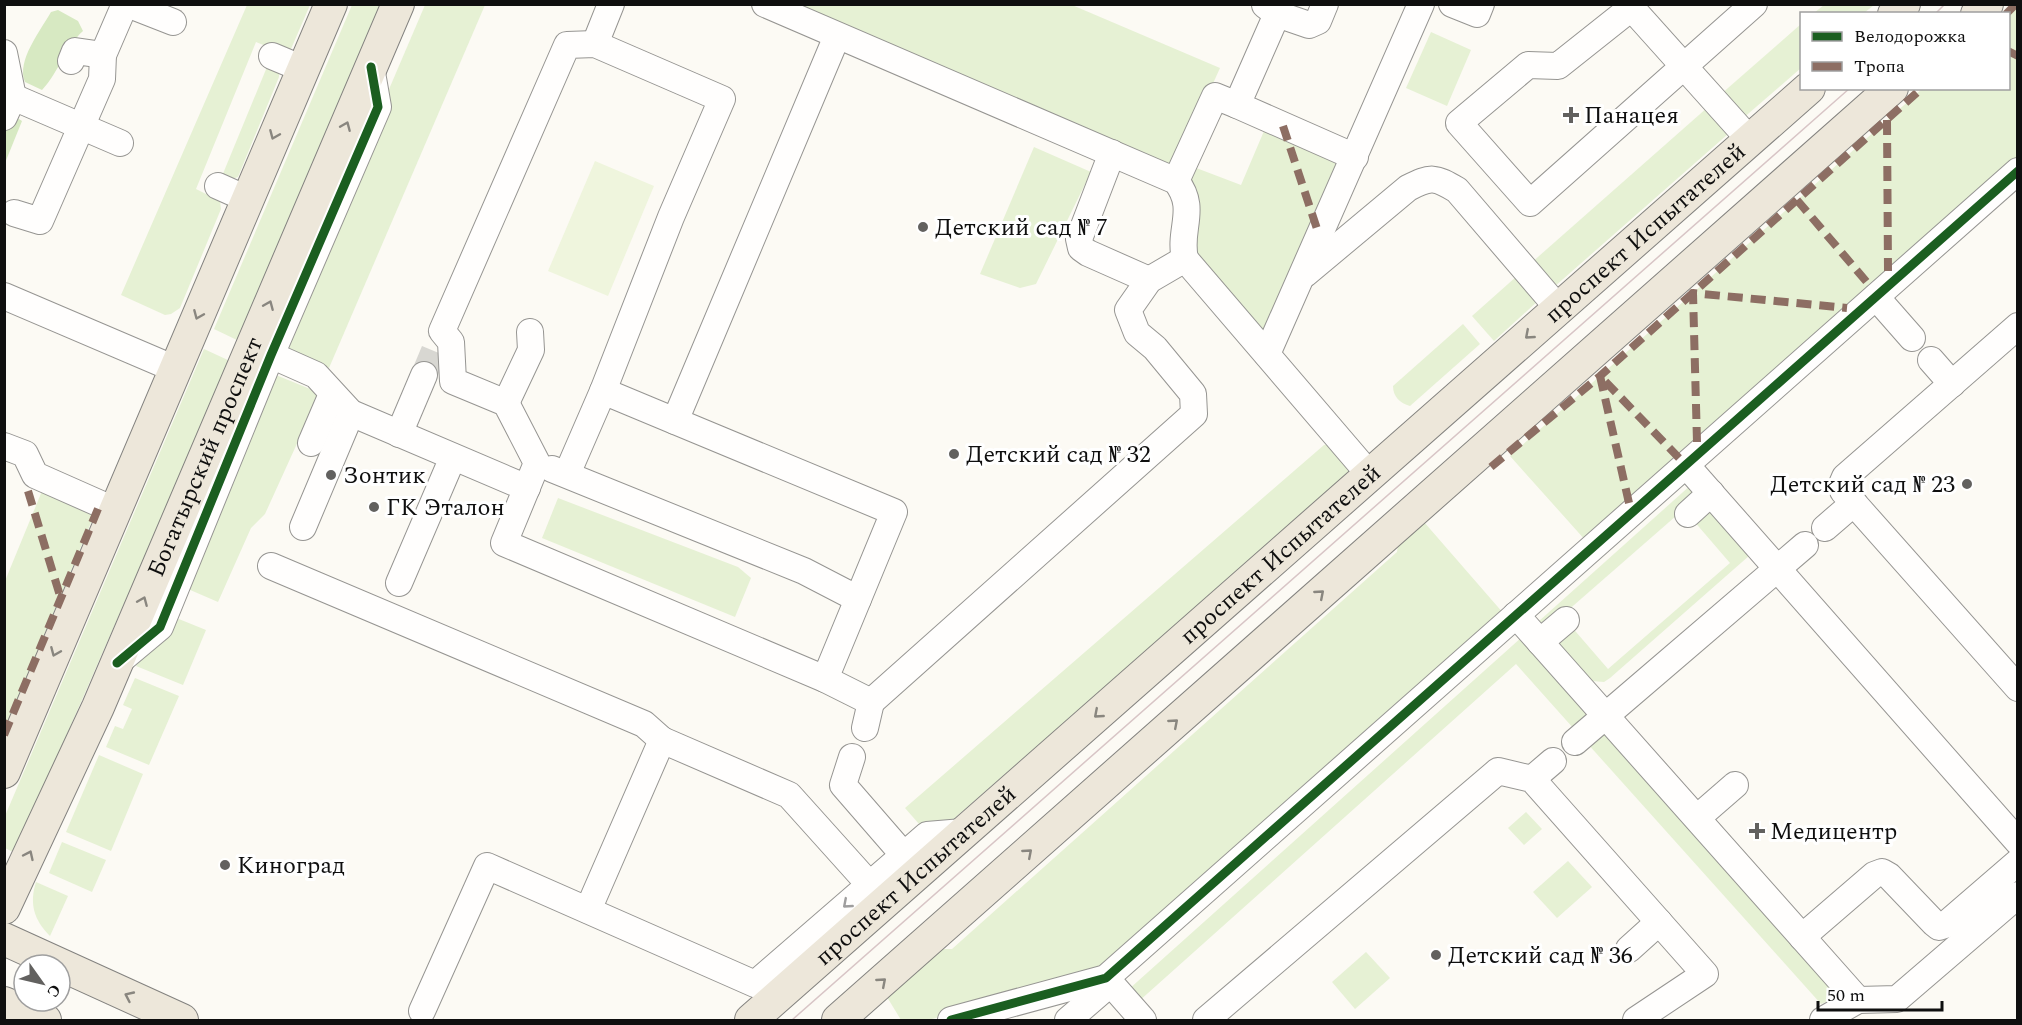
<svg xmlns="http://www.w3.org/2000/svg" width="2022" height="1025" font-family="Spectral,serif">
	<style>
		.green { fill: #e6f1d4 }
		.forest { fill: #d7e9c2 }
		.pitch { fill: #eff5dd }
		.lines { fill: none; stroke-linecap: round; stroke-linejoin: round }
		.minor-tunnel { stroke: #d8d7d2; stroke-width: 26; stroke-dasharray: 26 13; stroke-linecap: butt }
		.minor-casing { stroke: #969592; stroke-width: 28 }
		.major-casing { stroke: #83827f; stroke-width: 34 }
		.minor { stroke: #fffefd; stroke-width: 26 }
		.major { stroke: #ede7da; stroke-width: 32 }
		.tram { stroke: #d8c5c6; stroke-width: 1.5 }
		.quiet { stroke: #8d6e63; stroke-width: 8; stroke-dasharray: 15 8; stroke-linecap: butt }
		.cycleway-casing { stroke: #fff; stroke-width: 13 }
		.cycleway { stroke: #1b5e20; stroke-width: 9 }
		.oneway { stroke: #89867f }
		.oneway2 { stroke: #9f9e9e }
		.poi-dot { fill: #62615f; stroke: #fff; stroke-width: 2 }
		.labels { text-anchor: middle; stroke-width: 6; stroke-linejoin: round; paint-order: stroke }
		.poi-label { font-size: 24px; fill: #0f0f0f; stroke: #fff; text-anchor: start }
		.street-label { font-size: 24px; fill: #0f0f0f; stroke: #fff }
	</style>
	<rect width="100%" height="100%" fill="#fcfaf4"/>
	<g class="green">
		<path d="M247 5H310L291 49 280 52 256 42 196 189 220 201 221 209 180 308 171 314 165 315 121 295Z"/>
		<path d="M352 5H383L239 341 214 329Z"/>
		<path d="M425 5H485L329 368 278 349Z"/>
		<path d="M783 5H1072L1220 68 1174 170Z"/>
		<path d="M1824 5V4L1874 5 1864 13H1814Z"/>
		<path d="M2017 5V156L1586 541 1510 456 1922 89 2008 88V14L2006 13Z"/>
		<path d="M1801 24V68L1741 120 1720 95Z"/>
		<path d="M1431 32 1471 50 1447 106 1406 88Z"/>
		<path d="M269 62 279 69V77L238 177 232 179 222 176Z"/>
		<path d="M1708 107 1728 134 1554 287 1530 264Z"/>
		<path d="M1264 131 1342 163 1268 339 1192 257 1191 166 1241 185Z"/>
		<path d="M1034 147 1091 172 1036 284 1020 288 980 274Z"/>
		<path d="M1517 276 1539 300 1494 341 1472 316Z"/>
		<path d="M1463 324 1480 344 1410 406C1400 403 1393 397 1393 386Z"/>
		<path d="M204 349 230 361 15 853 5 848V816Z"/>
		<path d="M271 373 320 393 265 514 251 528 218 602 181 586Z"/>
		<path d="M1332 444 1354 469 941 830 916 828 919 824 905 808 1324 445Z"/>
		<path d="M1692 484 1697 488 1692 502 1550 626 1546 627 1538 622Z"/>
		<path d="M42 491 95 513 5 729V581Z"/>
		<path d="M558 498 738 567 751 578 735 617 542 538Z"/>
		<path d="M1708 508 1750 555 1610 678 1604 682 1592 681 1559 648 1558 641 1570 625 1608 669 1730 563 1693 520Z"/>
		<path d="M1424 522 1504 614 1101 975 928 1020H901L887 997 938 949H952L1397 552 1398 544Z"/>
		<path d="M169 615 206 630 183 685 136 666 145 644Z"/>
		<path d="M1522 637 1591 714 1574 729 1516 664 1138 1002 1128 990Z"/>
		<path d="M135 678 179 696 149 765 106 747 115 726 123 729 132 709 123 705Z"/>
		<path d="M1603 728 1843 995 1821 1004 1587 743Z"/>
		<path d="M99 755 143 774 111 851 66 832Z"/>
		<path d="M1526 812 1542 829 1524 845 1508 828Z"/>
		<path d="M62 842 106 860 92 892 49 873Z"/>
		<path d="M1568 861 1592 887 1557 918 1533 892Z"/>
		<path d="M36 882 68 896 50 936C34 920 29 904 36 882Z"/>
		<path d="M1366 952 1390 978 1355 1009 1332 982Z"/>
	</g>
	<g class="forest">
		<path d="M58 10 78 21 83 31C65 47 59 72 42 90L25 82C16 61 41 30 51 12Z"/>
		<path d="M5 110 22 121 5 163Z"/>
	</g>
	<path class="pitch" d="M595 161 654 186 608 296 548 271Z"/>
	<g class="lines">
		<path class="minor-tunnel" d="M424 375 434 351"/>
		<g class="minor-casing">
			<g id="minor">
				<path d="M127 4 173 22"/>
				<path d="M765 4 1176 181C1198 209 1178 229 1185 259"/>
				<path d="M1452 4 1477 14 1481 4"/>
				<path d="M1628 4 1750 140"/>
				<path d="M1265 5 1277 14 1309 25 1318 21 1325 4"/>
				<path d="M1631 8 1558 66 1528 65 1459 123 1530 203 1754 4"/>
				<path d="M1277 14 1237 105 1355 157"/>
				<path d="M595 44 611 4"/>
				<path d="M4 53 13 97"/>
				<path d="M272 56 303 69"/>
				<path d="M71 61 75 51 103 55"/>
				<path d="M4 117 13 97 120 143"/>
				<path d="M1112 153 1079 239 1081 248 1088 253 1149 280"/>
				<path d="M1176 181 1215 96 1237 105"/>
				<path d="M218 186 247 199"/>
				<path d="M14 213 40 221 102 79 103 55 125 4"/>
				<path d="M1305 274 1408 188C1431 176 1435 177 1457 190L1559 309"/>
				<path d="M4 296 175 369"/>
				<path d="M1876 297 1912 338"/>
				<path d="M2018 326 1845 477 1842 484 1843 491 2018 688"/>
				<path d="M1267 354 1421 4"/>
				<path d="M271 355 316 375 351 413 527 488"/>
				<path d="M1931 360 1952 384"/>
				<path d="M603 391 671 217 722 99 595 44 567 45 442 331 451 342 453 381 506 403 537 463 504 543 825 679 871 702 865 728"/>
				<path d="M506 403 531 350 530 332"/>
				<path d="M675 421 894 512 825 679"/>
				<path d="M399 434 424 375"/>
				<path d="M311 443 332 394"/>
				<path d="M4 446 25 454 35 475 114 510"/>
				<path d="M1686 465 2018 842"/>
				<path d="M552 469 804 571 858 599"/>
				<path d="M567 474 603 391 675 421 837 36"/>
				<path d="M1688 514 1711 493"/>
				<path d="M303 527 351 413"/>
				<path d="M1825 528 1854 503"/>
				<path d="M271 566 644 724 662 740"/>
				<path d="M399 583 453 457"/>
				<path d="M1516 615 1858 1000"/>
				<path d="M1540 642 1566 620"/>
				<path d="M117 663 160 627 271 355 378 107 371 67"/>
				<path d="M871 702 1194 414 1193 394 1155 348 1137 333 1128 310 1149 280 1185 259 1370 475"/>
				<path d="M1575 742 1805 545"/>
				<path d="M852 757 843 785 915 868"/>
				<path d="M1532 779 1553 761"/>
				<path d="M1697 818 1735 785"/>
				<path d="M588 910 662 740 789 795 869 884"/>
				<path d="M1802 937 1874 875 1882 872 1889 876 1934 923 1939 927 1945 925 2018 862"/>
				<path d="M1629 949 1659 922"/>
				<path d="M1106 978 1143 1020"/>
				<path d="M422 1011 487 866 755 984 927 835 963 832"/>
				<path d="M951 1020 1106 978 2018 171"/>
				<path d="M1068 1020 1111 983"/>
				<path d="M1206 1020 1498 771 1532 779 1705 974 1636 1020"/>
				<path d="M1823 1020 1858 1000 1897 999 2018 895"/>
			</g>
		</g>
		<g class="major-casing">
			<g id="major">
				<path d="M1894 14 1904 4"/>
				<path d="M1977 14 1987 4"/>
				<path d="M4 772 331 4"/>
				<path id="s1" d="M4 908 98 707 398 4"/>
				<path d="M4 939 182 1020"/>
				<path d="M4 1003 45 1020"/>
				<path id="s2" d="M751 1020 1809 88"/>
				<path d="M838 1020 1892 88"/>
			</g>
		</g>
		<use href="#minor" class="minor"/>
		<use href="#major" class="major"/>
		<g class="tram">
			<path d="M1935 14 1945 4"/>
			<path d="M792 1020 1850 88"/>
		</g>
		<g class="quiet">
			<path d="M2006 14 2016 4"/>
			<path d="M2008 51 2018 56"/>
			<path d="M1887 120 1888 271"/>
			<path d="M1283 126 1319 235"/>
			<path d="M1797 200 1871 287"/>
			<path d="M1697 442 1693 293 1847 308"/>
			<path d="M1491 467 1600 376 1922 88"/>
			<path d="M28 491 61 599"/>
			<path d="M1629 503 1600 376 1679 458"/>
			<path d="M4 735 100 504"/>
		</g>
		<g class="cycleway-casing">
			<g id="cycleway">
				<path d="M117 663 160 627 271 355 378 107 371 67"/>
				<path d="M951 1020 1106 978 2018 171"/>
			</g>
		</g>
		<use href="#cycleway" class="cycleway"/>
	</g>
	<defs><path id="oneway-chevron" d="M-2-3.5L2.5 0L-2 3.5" fill="none" stroke-width="1.6" stroke-linecap="round" stroke-linejoin="round" transform="scale(1.5)"/></defs>
	<g class="oneway">
		<use href="#oneway-chevron" transform="translate(346 126) rotate(-67)"/>
		<use href="#oneway-chevron" transform="translate(274 135) rotate(113)"/>
		<use href="#oneway-chevron" transform="translate(269 305) rotate(-67)"/>
		<use href="#oneway-chevron" transform="translate(198 315) rotate(113)"/>
		<use href="#oneway-chevron" transform="translate(1529 335) rotate(139)"/>
		<use href="#oneway-chevron" transform="translate(1320 594) rotate(-41)"/>
		<use href="#oneway-chevron" transform="translate(143 601) rotate(-67)"/>
		<use href="#oneway-chevron" transform="translate(55 652) rotate(113)"/>
		<use href="#oneway-chevron" transform="translate(1098 714) rotate(139)"/>
		<use href="#oneway-chevron" transform="translate(1174 723) rotate(-41)"/>
		<use href="#oneway-chevron" transform="translate(1028 853) rotate(-41)"/>
		<use href="#oneway-chevron" transform="translate(29 855) rotate(-65)"/>
		<use href="#oneway-chevron" transform="translate(882 982) rotate(-41)"/>
		<use href="#oneway-chevron" transform="translate(129 996) rotate(-155)"/>
	</g>
	<use class="oneway2" href="#oneway-chevron" transform="translate(847 904) rotate(139)"/>
	<g class="poi-dot">
		<path d="M1568 106h6v6h6v6h-6v6h-6v-6h-6v-6h6z"/>
		<circle cx="923" cy="227" r="6"/>
		<circle cx="954" cy="454" r="6"/>
		<circle cx="331" cy="475" r="6"/>
		<circle cx="1967" cy="484" r="6"/>
		<circle cx="374" cy="507" r="6"/>
		<path d="M1754 822h6v6h6v6h-6v6h-6v-6h-6v-6h6z"/>
		<circle cx="225" cy="865" r="6"/>
		<circle cx="1436" cy="955" r="6"/>
	</g>
	<g class="labels">
		<g class="poi-label">
			<text x="1584" y="123">Панацея</text>
			<text x="935" y="235">Детский сад № 7</text>
			<text x="966" y="462">Детский сад № 32</text>
			<text x="343" y="483">Зонтик</text>
			<text x="1955" y="492" text-anchor="end">Детский сад № 23</text>
			<text x="386" y="515">ГК Эталон</text>
			<text x="1770" y="839">Медицентр</text>
			<text x="237" y="873">Киноград</text>
			<text x="1448" y="963">Детский сад № 36</text>
		</g>
		<g class="street-label">
			<text dy="8" stroke="none"><textPath href="#s2" startOffset="1191">проспект Испытателей</textPath></text>
			<text dy="8" stroke="none"><textPath href="#s1" startOffset="494">Богатырский проспект</textPath></text>
			<text dy="8" stroke="none"><textPath href="#s2" startOffset="705">проспект Испытателей</textPath></text>
			<text dy="8" stroke="none"><textPath href="#s2" startOffset="219">проспект Испытателей</textPath></text>
		</g>
	</g>
	<rect width="2022" height="1025" fill="none" stroke="#0f0f0f" stroke-width="12"/>
	<rect x="1800" y="12" width="210" height="78" fill="#ffffff" stroke="#9f9f9f" stroke-width="1.5"/>
	<rect x="1812" y="32" width="30" height="9" fill="#1b5e20" stroke="#9f9f9f" stroke-width="1.5"/>
	<text x="1854" y="42" font-size="18" fill="#0f0f0f">Велодорожка</text>
	<rect x="1812" y="62" width="30" height="9" fill="#8d6e63" stroke="#9f9f9f" stroke-width="1.5"/>
	<text x="1854" y="72" font-size="18" fill="#0f0f0f">Тропа</text>
	<g transform="translate(42 983) rotate(124)"><circle r="28" fill="#ffffff" stroke="#9f9f9f" stroke-width="1.5"/>
	<path d="M0-4.5L10 22L0 15L-10 22Z" fill="#62615f"/>
	<text y="-9" font-size="16" font-weight="bold" text-anchor="middle" fill="#0f0f0f">С</text>
	</g>
	<path d="M1818 1001v9h124v-9" fill="none" stroke="#0f0f0f" stroke-width="3"/>
	<text x="1827" y="1001" font-size="18" fill="#0f0f0f" stroke="#ffffff" stroke-width="4.5" paint-order="stroke">50 m</text>
</svg>
